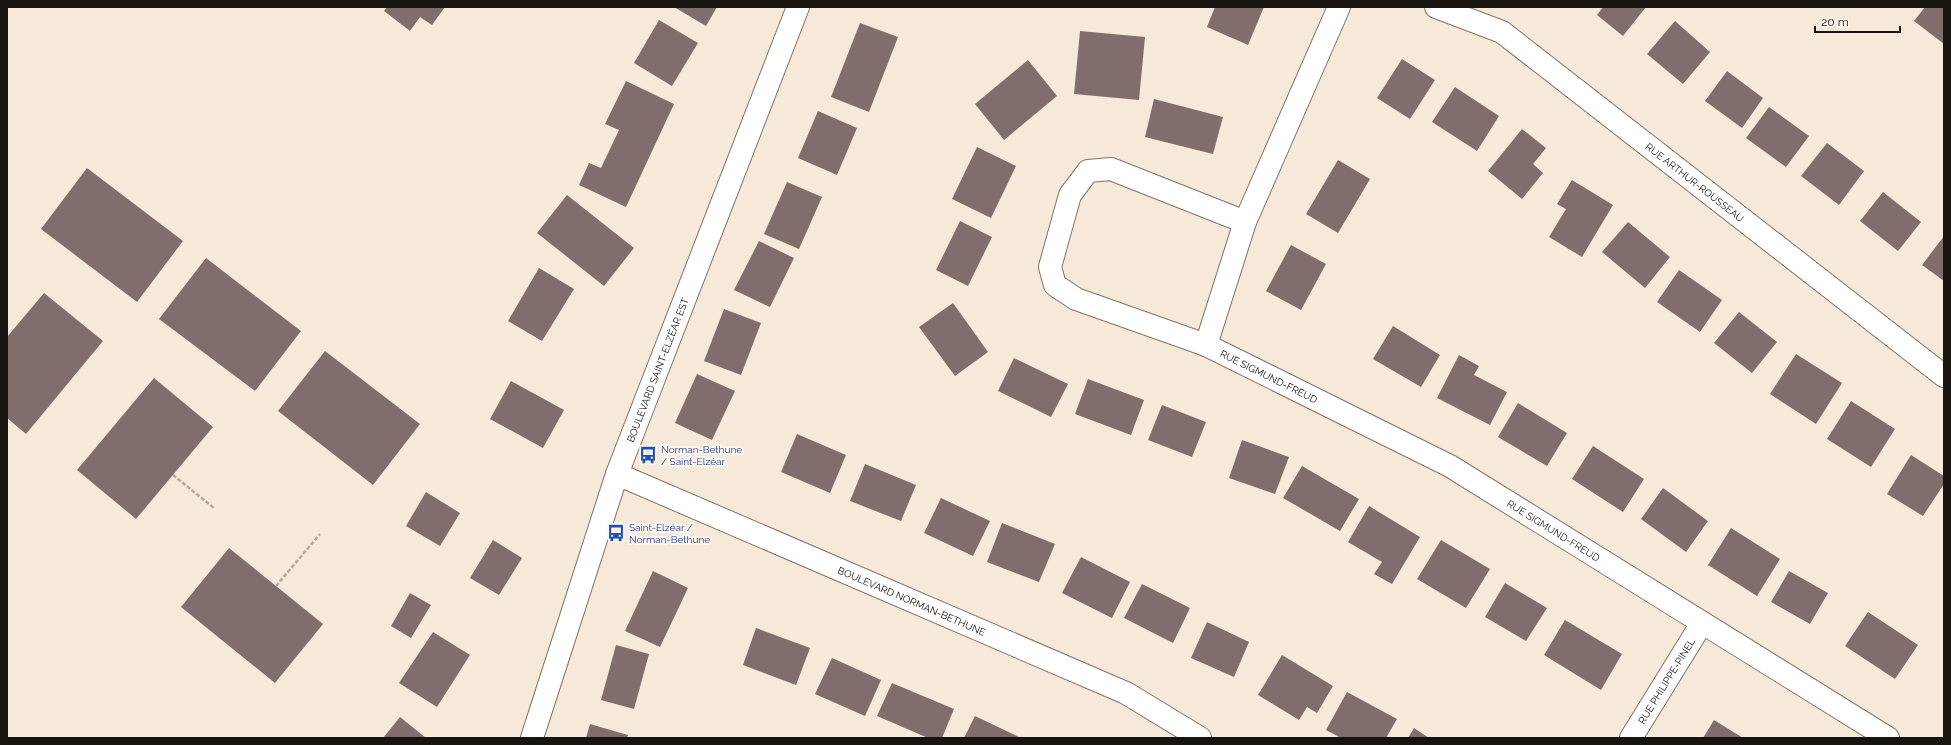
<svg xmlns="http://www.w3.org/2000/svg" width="1951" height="745" font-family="Raleway,sans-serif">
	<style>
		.building { fill: #816e6c }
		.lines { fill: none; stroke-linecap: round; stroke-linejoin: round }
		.minor-casing { stroke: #807467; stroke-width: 24 }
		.tertiary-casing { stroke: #807467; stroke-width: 24 }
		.path { stroke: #b3a99d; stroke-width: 2.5; stroke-dasharray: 4 2; stroke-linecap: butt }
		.minor { stroke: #fff; stroke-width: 22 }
		.tertiary { stroke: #fff; stroke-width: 22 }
		.labels { text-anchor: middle; stroke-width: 4; stroke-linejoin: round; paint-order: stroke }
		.street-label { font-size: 10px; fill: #17130e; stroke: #fff7ee }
		.transit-label { font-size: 10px; fill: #164399; stroke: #fff7ee; text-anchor: start }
	</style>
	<rect width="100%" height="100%" fill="#f6e9da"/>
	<g class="building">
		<path d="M387 7H445L432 25 420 17 410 31 384 11Z"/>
		<path d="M674 7H717L706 26Z"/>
		<path d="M1215 7H1264L1248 45 1207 27Z"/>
		<path d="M1603 7H1646L1623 36 1597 15Z"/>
		<path d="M1925 7H1944V44L1914 21Z"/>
		<path d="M659 20 698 43 672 86 634 63Z"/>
		<path d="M1675 21 1710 52 1683 84 1647 54Z"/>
		<path d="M860 23 898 37 869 112 831 97Z"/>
		<path d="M1080 31 1145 37 1139 100 1074 94Z"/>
		<path d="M1402 59 1435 80 1410 119 1377 98Z"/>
		<path d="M1028 60 1057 96 1004 140 975 104Z"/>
		<path d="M1727 71 1763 98 1742 128 1705 101Z"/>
		<path d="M626 81 674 104 626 207 579 185 589 163 601 168 619 130 605 124Z"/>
		<path d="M1455 87 1499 116 1477 151 1432 122Z"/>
		<path d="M1154 99 1223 117 1213 154 1145 137Z"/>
		<path d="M1769 107 1809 136 1786 167 1746 138Z"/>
		<path d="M818 111 857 128 837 175 798 158Z"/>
		<path d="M1522 129 1546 148 1533 164 1543 173 1522 199 1488 171Z"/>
		<path d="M1827 143 1864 171 1839 205 1801 176Z"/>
		<path d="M977 147 1016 166 991 218 952 199Z"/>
		<path d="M1338 160 1370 179 1338 233 1306 214Z"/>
		<path d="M87 168 183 241 137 302 41 229Z"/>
		<path d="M1572 180 1613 205 1582 257 1549 237 1566 209 1557 204Z"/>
		<path d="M787 182 822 197 799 249 764 234Z"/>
		<path d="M1883 192 1921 222 1898 251 1860 221Z"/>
		<path d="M567 195 634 248 604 286 537 233Z"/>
		<path d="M960 221 992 237 968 286 936 270Z"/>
		<path d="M1628 222 1670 257 1645 288 1602 252Z"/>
		<path d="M1944 236V281L1922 265Z"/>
		<path d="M759 241 794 258 770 307 734 290Z"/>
		<path d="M1291 245 1326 264 1301 310 1266 291Z"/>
		<path d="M206 258 301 331 255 391 159 319Z"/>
		<path d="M539 268 574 289 542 341 508 321Z"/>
		<path d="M1679 270 1722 300 1700 332 1657 302Z"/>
		<path d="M44 293 103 341 26 434 7 418V337Z"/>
		<path d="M953 303 988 352 955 376 919 327Z"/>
		<path d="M724 309 761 323 741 375 704 361Z"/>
		<path d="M1739 312 1777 342 1752 373 1714 343Z"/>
		<path d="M1393 326 1440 355 1421 387 1373 359Z"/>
		<path d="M325 351 420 424 373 485 278 411Z"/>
		<path d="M1796 354 1842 383 1816 424 1770 394Z"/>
		<path d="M1459 355 1479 366 1474 375 1507 392 1490 425 1437 398Z"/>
		<path d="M1014 358 1068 384 1051 417 998 391Z"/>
		<path d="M697 374 735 391 712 440 675 423Z"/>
		<path d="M154 378 213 427 136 519 77 470Z"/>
		<path d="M1088 379 1144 400 1131 435 1075 414Z"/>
		<path d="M511 381 564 410 543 448 490 419Z"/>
		<path d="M1851 401 1895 429 1871 467 1827 439Z"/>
		<path d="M1518 403 1567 433 1547 466 1498 437Z"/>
		<path d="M1162 405 1206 422 1192 457 1148 440Z"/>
		<path d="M797 434 846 455 830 493 781 472Z"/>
		<path d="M1242 440 1289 457 1275 494 1229 478Z"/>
		<path d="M1593 446 1644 479 1623 512 1572 479Z"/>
		<path d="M1911 455 1944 476V484L1923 516 1887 494Z"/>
		<path d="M865 464 916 485 901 521 850 501Z"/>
		<path d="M1302 466 1359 499 1340 531 1283 498Z"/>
		<path d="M1663 488 1708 521 1686 552 1641 519Z"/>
		<path d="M426 492 460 513 440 546 406 526Z"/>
		<path d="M941 498 990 521 973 556 924 533Z"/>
		<path d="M1369 506 1420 537 1392 584 1374 574 1382 562 1348 542Z"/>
		<path d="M1002 523 1055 544 1039 582 987 562Z"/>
		<path d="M1731 528 1780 559 1757 596 1708 565Z"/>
		<path d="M493 540 522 558 499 595 470 578Z"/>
		<path d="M1441 540 1490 569 1466 608 1417 579Z"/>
		<path d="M229 548 323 624 275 683 181 607Z"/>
		<path d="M1081 557 1130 582 1112 618 1062 593Z"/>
		<path d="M653 571 688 588 660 647 625 631Z"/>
		<path d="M1789 571 1828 593 1810 624 1771 602Z"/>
		<path d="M1505 583 1547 608 1526 641 1485 617Z"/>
		<path d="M1142 584 1190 608 1173 643 1124 618Z"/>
		<path d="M410 593 431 605 411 638 391 626Z"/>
		<path d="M1868 612 1918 645 1895 679 1845 646Z"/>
		<path d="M1565 620 1622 654 1601 690 1544 655Z"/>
		<path d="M1207 622 1249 642 1234 677 1191 658Z"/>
		<path d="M756 628 810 648 796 685 743 665Z"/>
		<path d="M433 632 470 655 437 707 399 683Z"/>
		<path d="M616 645 649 654 634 709 601 700Z"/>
		<path d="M1282 655 1333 686 1317 713 1307 707 1299 720 1258 695Z"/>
		<path d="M832 658 881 680 865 716 815 694Z"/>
		<path d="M892 683 954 709 942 738H928L877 716Z"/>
		<path d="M1347 692 1397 719 1386 738H1341L1326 730Z"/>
		<path d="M975 716 1021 738H964Z"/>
		<path d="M400 717 426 738H383Z"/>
		<path d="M1714 720 1743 738H1703Z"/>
		<path d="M590 724 628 735 627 738H586Z"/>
		<path d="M1414 728 1429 738H1408Z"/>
	</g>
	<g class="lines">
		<g class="minor-casing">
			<g id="minor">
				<path id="s1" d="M1436 7 1502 32 1944 376"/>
				<path id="s2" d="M1245 222 1111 169 1088 171 1070 195 1050 267 1055 285 1076 299 1206 345 1450 466 1888 738"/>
				<path d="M1206 345 1245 222 1339 7"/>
				<path id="s3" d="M617 474 1126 693 1200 738"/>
				<path id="s4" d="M1631 738 1702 623"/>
			</g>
		</g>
		<g class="tertiary-casing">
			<g id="tertiary">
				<path id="s5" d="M532 738 617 474 798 7"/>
			</g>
		</g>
		<g class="path">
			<path d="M173 475 214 508"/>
			<path d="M276 586 320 534"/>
		</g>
		<use href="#minor" class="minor"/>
		<use href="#tertiary" class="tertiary"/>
	</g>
	<defs>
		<g id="bus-bare" transform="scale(1.38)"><path d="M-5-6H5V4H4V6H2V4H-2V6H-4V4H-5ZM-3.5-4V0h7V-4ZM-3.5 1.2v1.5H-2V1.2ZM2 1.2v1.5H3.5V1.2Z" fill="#1a4fb4" stroke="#fff7ee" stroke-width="2.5" paint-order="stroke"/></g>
	</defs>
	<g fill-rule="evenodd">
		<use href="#bus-bare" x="648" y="455"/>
		<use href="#bus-bare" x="616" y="533"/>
	</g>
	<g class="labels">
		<g class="street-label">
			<text dy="4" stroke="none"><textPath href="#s1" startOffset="315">RUE ARTHUR-ROUSSEAU</textPath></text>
			<text dy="4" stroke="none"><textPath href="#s5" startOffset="389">BOULEVARD SAINT-ELZÉAR EST</textPath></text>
			<text dy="4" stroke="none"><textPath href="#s2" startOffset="524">RUE SIGMUND-FREUD</textPath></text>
			<text dy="4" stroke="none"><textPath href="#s2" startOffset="848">RUE SIGMUND-FREUD</textPath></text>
			<text dy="4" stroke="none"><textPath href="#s3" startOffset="321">BOULEVARD NORMAN-BETHUNE</textPath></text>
			<text dy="4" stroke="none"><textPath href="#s4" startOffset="67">RUE PHILIPPE-PINEL</textPath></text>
		</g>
		<g class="transit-label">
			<text x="661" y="453">Norman-Bethune<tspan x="661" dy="12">/ Saint-Elzéar</tspan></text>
			<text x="629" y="531">Saint-Elzéar /<tspan x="629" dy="12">Norman-Bethune</tspan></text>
		</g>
	</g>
	<rect width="1951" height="745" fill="none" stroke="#17130e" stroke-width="16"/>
	<path d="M1815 26v6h85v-6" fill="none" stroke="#17130e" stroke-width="2"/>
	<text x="1821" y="26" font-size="12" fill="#17130e" stroke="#fff7ee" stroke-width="3" paint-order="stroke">20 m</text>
</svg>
